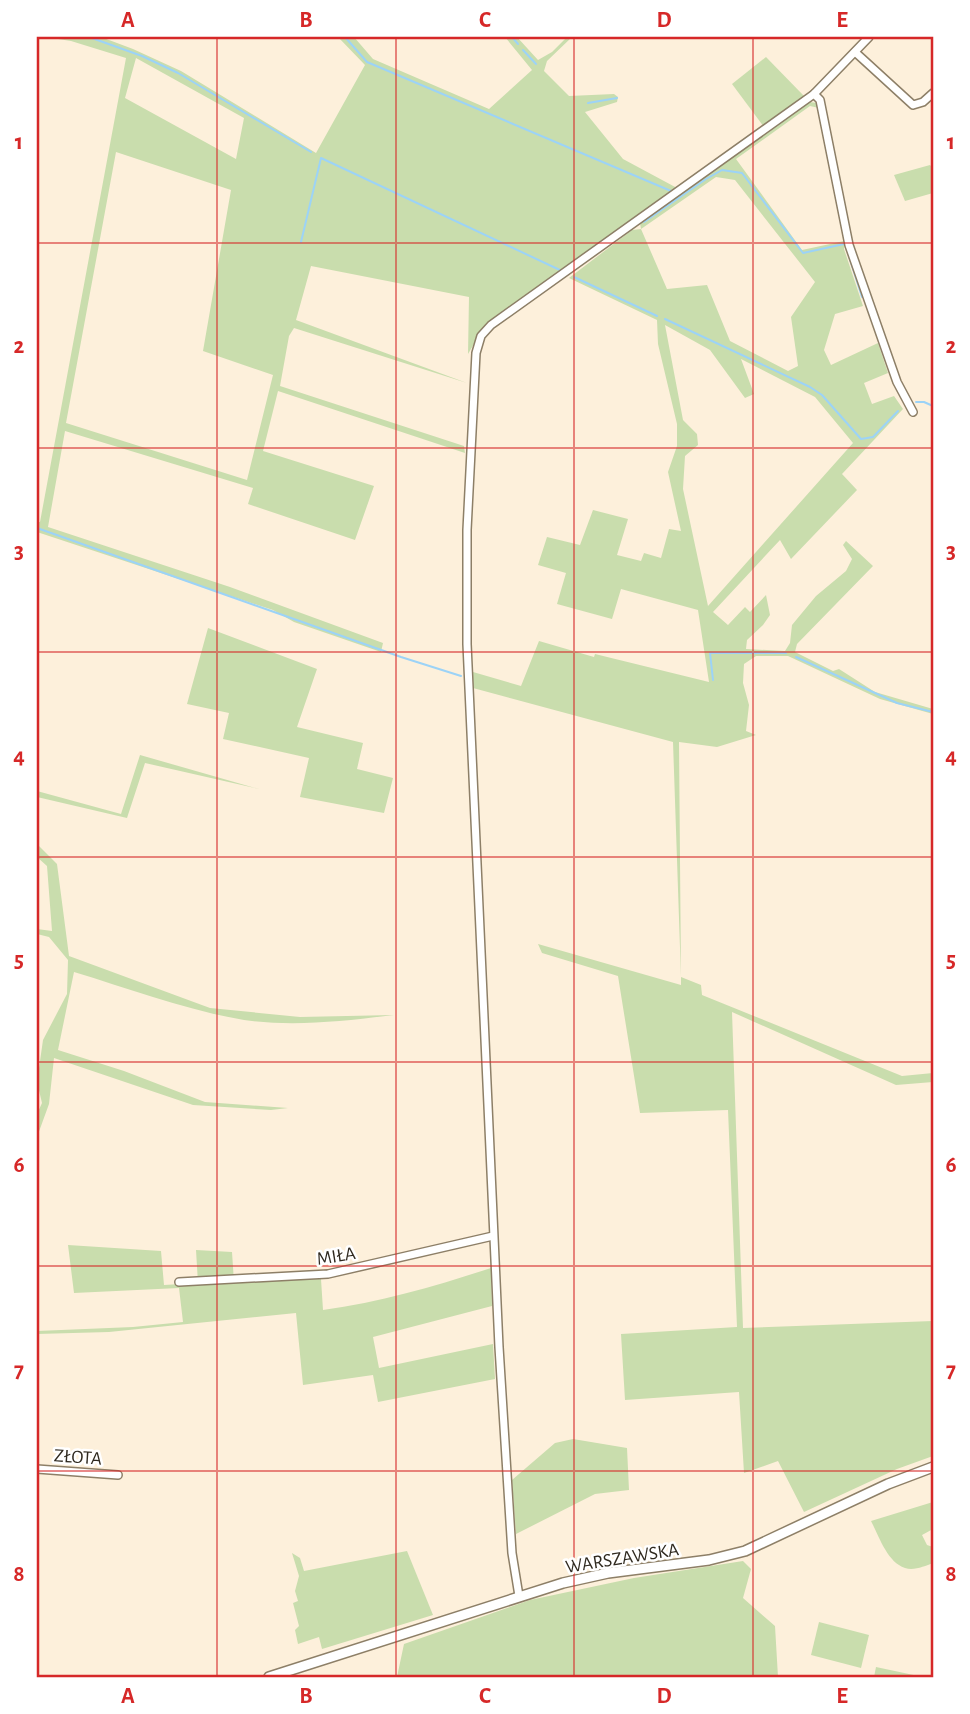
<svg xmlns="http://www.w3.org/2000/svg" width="970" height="1714" font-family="'Alegreya Sans',sans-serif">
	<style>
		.green { fill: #c9ddad; fill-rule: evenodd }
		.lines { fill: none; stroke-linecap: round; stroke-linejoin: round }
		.stream { stroke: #9cd3f7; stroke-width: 2 }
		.minor-casing { stroke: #8d7f67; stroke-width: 10 }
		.major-casing { stroke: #8d7f67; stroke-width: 12 }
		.minor { stroke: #fff; stroke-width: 7 }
		.major { stroke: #fff; stroke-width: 9 }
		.grid { fill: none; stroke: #d62828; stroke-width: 2; stroke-opacity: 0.55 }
		.labels { text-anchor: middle; stroke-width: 5; stroke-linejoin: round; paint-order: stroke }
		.street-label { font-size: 19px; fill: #2f291f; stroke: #fff }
		.neatline { fill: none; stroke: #d62828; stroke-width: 2.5 }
		.grid-label { font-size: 23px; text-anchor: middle; font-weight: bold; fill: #d62828 }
	</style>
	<rect width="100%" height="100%" fill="#fdf0db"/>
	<g class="green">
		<path d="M45 37H101L133 49 181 71 316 153 365 65 338 37H354L373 59 489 109 532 70 505 37H517L538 60 552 52 567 37H572L547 61 544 71 569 96 614 94 618 97 617 102 585 112 623 159 677 188 567 269 502 312 484 327 468 354 469 297 311 266 296 320 467 383 294 328 289 336 280 386 464 446 465 453 278 391 263 451 374 486 355 540 248 504 253 488 65 431 48 527 230 587 383 643 381 652 294 622 273 610 37 532V522H40L126 58 71 41ZM136 58 244 118 236 159 125 98ZM116 152 231 190 203 351 273 375 247 480 66 423Z"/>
		<path d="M766 57 804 96 764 127 732 84Z"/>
		<path d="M809 102 818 103 819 108 810 106 736 159 802 250 844 241V249L863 306 835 314 824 350 831 365 878 343 888 373 864 383 872 404 894 396 903 409 842 474 857 490 791 559 780 540 713 612 728 625 745 607 750 612 766 595 770 615 763 625 747 640 746 649 785 651 790 643 792 625 816 596 846 571 852 559 843 545 846 541 873 566 797 644 795 652 833 671 839 669 875 692 933 709V714L880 699 788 656H756L744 664 743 683 749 705 746 731 756 735 717 747 679 742 681 977 701 985 702 995 902 1076 933 1073V1082L896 1085 732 1012 743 1328 933 1321V1456L897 1469 804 1512 778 1461 744 1473 739 1392 625 1400 621 1334 737 1327 728 1110 640 1113 618 976 542 953 538 944 681 985V977L673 742 473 688V672L521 686 539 641 594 657 595 654 709 682 698 610 621 589 612 619 557 604 566 573 538 565 547 537 580 545 593 510 628 519 617 555 641 561 644 553 661 558 669 529 681 531 668 472 677 446V424L658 344 657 320 569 278 632 230 641 229 640 223ZM716 177 735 180 815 282 791 317 798 366 788 371 730 341 707 285 667 289 641 229ZM665 325 710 350 745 398 754 394 741 359 815 397 853 443 708 606 683 489 685 456 698 445 697 434 683 420Z"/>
		<path d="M930 165 933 168V193L905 201 894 175Z"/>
		<path d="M208 628 317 669 297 727 363 743 357 769 393 778 384 813 300 797 309 758 223 739 229 713 187 704Z"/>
		<path d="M140 755 259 789 145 763 127 818 37 797V791L121 814Z"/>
		<path d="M37 844 57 864 69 956 210 1008 300 1017 394 1015C345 1021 294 1027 244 1020 186 1010 130 989 74 972L58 1050 124 1071 205 1102 288 1108 271 1110 193 1105 54 1058 49 1104 37 1137V1114L42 1103 37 1082 43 1040 67 994 68 960 49 937 37 934V929L52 931 47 866 37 857Z"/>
		<path d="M68 1245 161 1251 164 1285 198 1283 196 1250 232 1252 234 1282 321 1279 323 1310C381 1302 436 1286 491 1268L492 1306 373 1337 379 1368 493 1344 495 1379 378 1402 373 1375 303 1385 296 1313 109 1332 37 1334V1331L133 1327 183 1322 179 1288 74 1293Z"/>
		<path d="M573 1439 627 1448 629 1490 595 1494 516 1534 512 1480 555 1443Z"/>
		<path d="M933 1502V1529L922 1535 927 1545 933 1547V1563C925 1566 914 1571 905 1568 887 1562 879 1536 871 1521Z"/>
		<path d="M407 1551 433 1615 322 1649 319 1637 298 1644 295 1630 299 1626 293 1603 298 1601 295 1591 299 1576 292 1553 300 1558 304 1571Z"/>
		<path d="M743 1561 751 1569 743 1598 775 1626 778 1677H397L404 1644 530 1600 634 1578Z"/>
		<path d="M819 1622 869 1635 861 1668 811 1655Z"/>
		<path d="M876 1667 923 1677H874Z"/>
	</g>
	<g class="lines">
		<g class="stream">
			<path d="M89 37 142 56 178 73 311 152"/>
			<path d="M345 37 367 62 671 191"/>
			<path d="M512 37 518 44"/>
			<path d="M523 50 536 64"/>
			<path d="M588 103 617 98"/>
			<path d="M644 222 706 179 722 170 742 173 803 253 844 244"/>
			<path d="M301 242 321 158 562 271"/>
			<path d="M848 253 862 297"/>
			<path d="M574 277 657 316"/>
			<path d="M665 319 810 387 822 395 861 439 873 437 898 411"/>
			<path d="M916 402H924L933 406"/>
			<path d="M37 528 401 657 461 676"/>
			<path d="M796 657 897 703 933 712"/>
			<path d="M713 680 710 653H786"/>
		</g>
		<g class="minor-casing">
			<g id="minor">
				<path d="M855 52 913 105 923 102 933 93"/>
				<path d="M814 94 820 100 849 245 897 382 913 412"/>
				<path d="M179 1282 328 1274 493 1236"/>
				<path d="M37 1469 118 1475"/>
				<path d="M519 1596 512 1553 499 1347 467 644V530L476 353 481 336 491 325 814 94 869 37"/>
			</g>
		</g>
		<g class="major-casing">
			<path id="major" d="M269 1677 563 1583 608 1573 709 1560 745 1551 888 1484 933 1467"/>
		</g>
		<use href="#minor" class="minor"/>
		<use href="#major" class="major"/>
	</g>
	<path class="grid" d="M217 37V1677M396 37V1677M574 37V1677M753 37V1677M37 243H933M37 448H933M37 652H933M37 857H933M37 1062H933M37 1266H933M37 1471H933"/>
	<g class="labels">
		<g class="street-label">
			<text transform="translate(336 1255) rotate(-9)" y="7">MIŁA</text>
			<text transform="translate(78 1456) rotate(4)" y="7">ZŁOTA</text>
			<text transform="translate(622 1557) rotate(-9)" y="7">WARSZAWSKA</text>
		</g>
	</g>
	<rect width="970" height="1714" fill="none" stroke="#ffffff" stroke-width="77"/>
	<rect x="38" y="38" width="894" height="1638" class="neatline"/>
	<g class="grid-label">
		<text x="128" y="27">A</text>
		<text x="306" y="27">B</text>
		<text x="485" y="27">C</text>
		<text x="664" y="27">D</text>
		<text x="842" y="27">E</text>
		<text x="19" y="149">1</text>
		<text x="951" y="149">1</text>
		<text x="19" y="353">2</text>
		<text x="951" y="353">2</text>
		<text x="19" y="558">3</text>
		<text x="951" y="558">3</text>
		<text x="19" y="763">4</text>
		<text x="951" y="763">4</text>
		<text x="19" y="967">5</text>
		<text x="951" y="967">5</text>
		<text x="19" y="1172">6</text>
		<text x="951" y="1172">6</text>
		<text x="19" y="1377">7</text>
		<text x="951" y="1377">7</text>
		<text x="19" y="1581">8</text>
		<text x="951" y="1581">8</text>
		<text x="128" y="1703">A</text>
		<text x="306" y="1703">B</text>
		<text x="485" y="1703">C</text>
		<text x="664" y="1703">D</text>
		<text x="842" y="1703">E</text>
	</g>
</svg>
